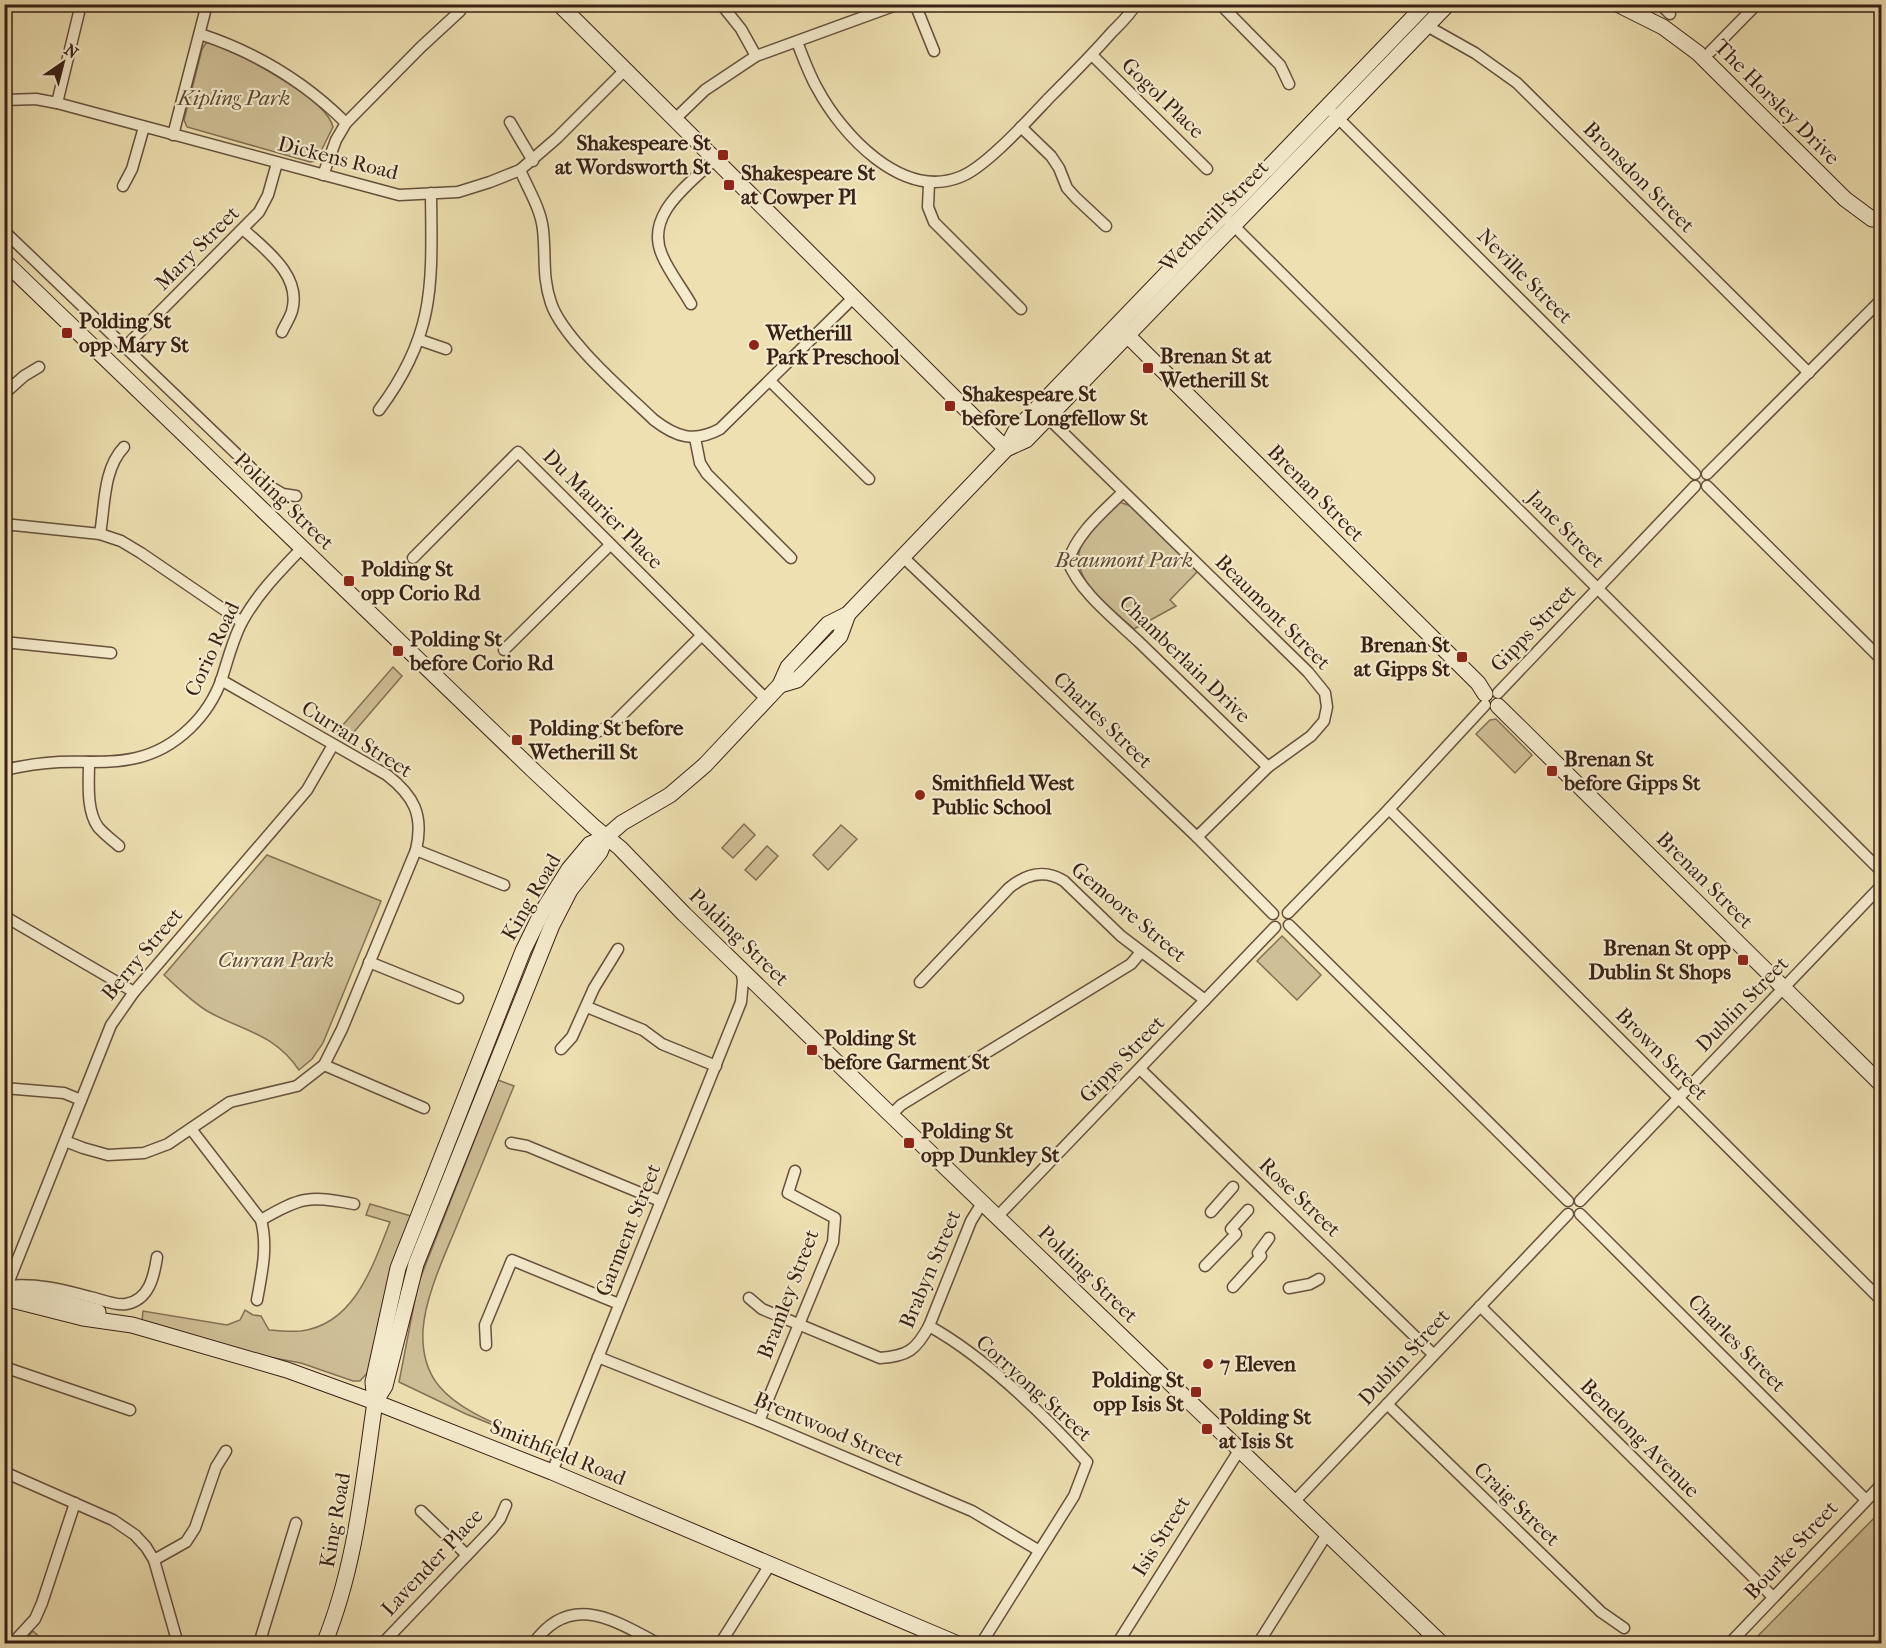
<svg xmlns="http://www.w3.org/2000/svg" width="1886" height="1648" font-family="'IM FELL French Canon',serif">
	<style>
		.green { fill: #cfbf97; stroke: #847056; stroke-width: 1.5 }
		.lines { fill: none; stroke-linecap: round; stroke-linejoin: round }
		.street-casing { stroke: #66503d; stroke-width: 13 }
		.secondary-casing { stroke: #392016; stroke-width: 17 }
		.street { stroke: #f4ebcc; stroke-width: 10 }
		.secondary { stroke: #f4ebcc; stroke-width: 15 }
		.poi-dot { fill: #8f2418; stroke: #f4ebcc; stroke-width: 2 }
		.labels { text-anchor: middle; stroke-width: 4.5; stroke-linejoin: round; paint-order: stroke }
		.park-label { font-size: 21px; font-style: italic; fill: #5e4836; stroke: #f4ebcc }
		.street-label { font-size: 21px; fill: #392016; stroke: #f4ebcc }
		.poi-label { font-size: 21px; font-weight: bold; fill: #392016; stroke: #f4ebcc; text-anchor: start }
	</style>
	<rect width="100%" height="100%" fill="#eee0b1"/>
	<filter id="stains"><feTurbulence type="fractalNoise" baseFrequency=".00333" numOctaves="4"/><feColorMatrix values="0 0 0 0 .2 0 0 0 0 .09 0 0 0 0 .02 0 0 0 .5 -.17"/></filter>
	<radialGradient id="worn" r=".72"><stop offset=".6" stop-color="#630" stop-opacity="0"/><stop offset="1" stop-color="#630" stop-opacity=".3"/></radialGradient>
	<g class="green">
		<path d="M210 42C237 53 327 98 333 127L316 161 310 162 187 127 184 120 202 49 206 43Z"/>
		<path d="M1119 502 1131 506 1198 571 1170 600 1176 606 1134 629C1111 607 1062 575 1084 540 1093 526 1108 514 1119 502Z"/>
		<path d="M393 667 402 676 347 740 335 734Z"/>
		<path d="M1496 719 1532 755 1515 773 1476 734 1490 720Z"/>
		<path d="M744 824 755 835 733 858 722 848Z"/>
		<path d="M841 825 857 839 828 870 813 855Z"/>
		<path d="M767 846 778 856 756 880 745 870Z"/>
		<path d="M267 855 381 901 323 1043 312 1059 299 1070C274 1033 242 1031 207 1011 191 1001 177 987 164 975Z"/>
		<path d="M1282 936 1321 975 1297 1000 1257 961Z"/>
		<path d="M498 1080 514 1086C494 1134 475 1182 455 1230 443 1259 425 1298 423 1330 422 1349 426 1370 439 1386 462 1414 508 1428 541 1444L466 1414 399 1382 418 1284Z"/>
		<path d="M370 1204 411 1216 369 1371 360 1381H353L301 1363 268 1357 142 1321 143 1311 227 1325 240 1320 245 1310 253 1315 261 1316 269 1330C280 1331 291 1332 301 1331 355 1324 373 1265 390 1222L366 1215Z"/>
		<path d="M1881 1511V1643H1751Z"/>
		<path d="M33 1631 46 1643H21Z"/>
	</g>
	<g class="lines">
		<g class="street-casing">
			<g id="street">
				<path d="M721 4 741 29 756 56"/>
				<path d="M915 4 934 51"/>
				<path d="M1220 4 1280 65 1289 84"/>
				<path d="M1660 4 1670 14"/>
				<path d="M1427 26 1475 53 1517 83 1809 373"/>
				<path d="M200 34C255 52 305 82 346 123"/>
				<path d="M797 42C803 57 809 74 817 88 842 135 902 200 960 177 985 168 1029 119 1049 98 1070 77 1092 55 1112 32 1120 24 1130 15 1136 4"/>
				<path d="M1710 52 1757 4"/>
				<path d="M1092 55 1207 169"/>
				<path d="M4 100 36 99 57 103 399 195 458 192 490 182 520 170 557 138 625 70"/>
				<path d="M57 103 81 4"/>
				<path d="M1334 114 1695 474"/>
				<path d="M675 119 705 90 756 56 899 4"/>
				<path d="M510 122 533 161"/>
				<path d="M1021 127 1051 156 1059 168 1067 188 1076 198 1106 226"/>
				<path d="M173 135 207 4"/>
				<path d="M520 170C528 189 541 209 543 230 546 257 542 277 551 303 563 339 625 392 654 420 676 437 694 443 720 429L854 297"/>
				<path d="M323 175 336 140 346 123 421 47 460 11"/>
				<path d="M929 183 928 207 934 222 1021 309"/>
				<path d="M123 186 132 169 144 127"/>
				<path d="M1230 222 1882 872"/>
				<path d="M244 230C266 250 302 276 292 311 290 318 285 325 282 332"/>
				<path d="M4 231 271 487 283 494 296 496"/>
				<path d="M691 304C682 288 669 272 662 255 644 214 690 184 715 159"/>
				<path d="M420 340 446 349"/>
				<path d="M125 347 259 212 268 195 277 163"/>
				<path d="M770 381 869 479"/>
				<path d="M4 394 24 376 39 367"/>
				<path d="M379 410C436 334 432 284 431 193"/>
				<path d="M1048 418 1308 672 1325 693 1327 707 1324 721 1311 736 1268 767 1197 837"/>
				<path d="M695 438 700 463 707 474 791 558"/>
				<path d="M1707 474 1882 299"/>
				<path d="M1707 486 1882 660"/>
				<path d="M1123 492C1102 513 1078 532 1068 561 1079 592 1116 620 1140 643 1182 684 1226 726 1268 767"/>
				<path d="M4 524 100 534 121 541 141 553 242 622"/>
				<path d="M100 534C105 505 103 469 124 447"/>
				<path d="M903 557 1197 837 1273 914"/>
				<path d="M413 558 518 452 767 700"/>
				<path d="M4 642 111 653"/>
				<path d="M504 650 610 545"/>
				<path d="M1498 693 1695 486"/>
				<path d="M593 734 613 724 701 636"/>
				<path d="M89 762C89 782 86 810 98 827 104 834 112 840 119 846"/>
				<path d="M4 770C22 766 40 763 59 762 84 761 111 764 136 758 176 749 209 716 222 678 228 659 233 639 242 622 257 594 280 571 302 548"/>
				<path d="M1389 809 1882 1301"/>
				<path d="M416 850 504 885"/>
				<path d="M1288 913 1389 809 1485 705"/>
				<path d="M4 916 134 992"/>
				<path d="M1289 925 1568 1201"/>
				<path d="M369 962 458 998"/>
				<path d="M920 982 1009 888C1026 874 1045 869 1064 881L1121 936 1205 1000"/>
				<path d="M587 1007 643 1030 662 1044 716 1066"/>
				<path d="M561 1049 572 1037 594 988 618 949"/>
				<path d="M324 1065 424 1108"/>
				<path d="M1140 1069 1433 1354"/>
				<path d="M4 1088 64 1093 81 1100"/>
				<path d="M891 1115 901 1105 1131 964 1141 952"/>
				<path d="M191 1129 261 1220C268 1247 262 1272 257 1300"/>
				<path d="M65 1141 83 1148 108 1155 144 1153 168 1144 230 1102 297 1086 324 1065 342 1029 416 850C424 815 414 796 387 775L221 680"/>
				<path d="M511 1143 527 1146 660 1201"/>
				<path d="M1580 1201 1882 885"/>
				<path d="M1211 1212 1233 1187"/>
				<path d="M1580 1214 1866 1500"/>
				<path d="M997 1217 1275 927"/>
				<path d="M261 1220C300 1197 310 1195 354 1204"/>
				<path d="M1231 1229 1248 1210"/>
				<path d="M1258 1253 1269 1238"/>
				<path d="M157 1257C154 1277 149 1300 126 1304 115 1306 100 1299 90 1297 61 1289 36 1283 7 1286L111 1025 134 992 307 790 333 745"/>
				<path d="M1205 1266 1236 1234"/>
				<path d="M1233 1287 1261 1256"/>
				<path d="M1289 1288 1310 1284 1319 1279"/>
				<path d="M749 1298 762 1309 880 1358C908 1356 916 1350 929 1326L971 1221 982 1203"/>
				<path d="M1480 1306 1773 1597"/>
				<path d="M929 1326C985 1357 1044 1415 1087 1462L1074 1496 981 1644"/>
				<path d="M486 1345 485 1325 512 1260 619 1304"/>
				<path d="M598 1357 759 1421 972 1511 1038 1550"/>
				<path d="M4 1367 130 1410"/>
				<path d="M1387 1404 1601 1612 1624 1628"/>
				<path d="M759 1421 833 1242 835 1218 788 1193 795 1171"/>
				<path d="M4 1472 113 1520 135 1535 146 1547 154 1560 178 1644"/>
				<path d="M552 1472 741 1002 743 981 741 969"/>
				<path d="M1294 1502 1568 1214"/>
				<path d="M421 1511 467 1555"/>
				<path d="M154 1560 186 1542 195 1528 216 1467 226 1451"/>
				<path d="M12 1644 35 1619 42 1603 75 1503"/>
				<path d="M259 1644 296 1523"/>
				<path d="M382 1644 492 1529 500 1519 506 1505"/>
				<path d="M533 1644C570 1591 614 1620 659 1644"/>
				<path d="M720 1644 771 1563"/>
				<path d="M1117 1644 1240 1449"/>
				<path d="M1258 1644 1327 1534"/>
				<path d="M1729 1644 1882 1484"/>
			</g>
		</g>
		<g class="secondary-casing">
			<g id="secondary">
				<path d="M559 4 1006 449"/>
				<path d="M1617 4 1663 27 1698 53 1845 199 1872 219"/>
				<path d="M4 261 535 772 593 826 620 848 684 914 891 1115 1442 1644"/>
				<path d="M1122 330 1478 683 1485 694"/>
				<path d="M1006 449 1026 440 1448 4"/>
				<path d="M780 685 797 680 840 636 848 614"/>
				<path d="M1498 706 1882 1085"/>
				<path d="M4 1286 98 1312"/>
				<path d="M4 1298 83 1318 132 1325 287 1370 375 1402 552 1472 958 1644"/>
				<path d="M375 1402 385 1386 416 1264 552 925 570 890 600 852 606 837"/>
				<path d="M324 1644C356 1566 363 1483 375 1402L373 1382 398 1268 523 951 542 912 569 869 590 844 606 837 622 823 670 795 705 765 780 685 788 667 828 624 848 614 1006 449 1016 430 1426 4"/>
			</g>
		</g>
		<use href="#street" class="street"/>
		<use href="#secondary" class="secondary"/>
	</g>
	<g class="poi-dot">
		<rect x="717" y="149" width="12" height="12" rx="3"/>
		<rect x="723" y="179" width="12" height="12" rx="3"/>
		<rect x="61" y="327" width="12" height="12" rx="3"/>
		<circle cx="754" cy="345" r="6"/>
		<rect x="1142" y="362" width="12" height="12" rx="3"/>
		<rect x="944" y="400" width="12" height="12" rx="3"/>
		<rect x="343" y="575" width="12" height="12" rx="3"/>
		<rect x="392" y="645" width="12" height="12" rx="3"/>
		<rect x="1456" y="651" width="12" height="12" rx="3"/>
		<rect x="511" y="734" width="12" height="12" rx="3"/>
		<rect x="1546" y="765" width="12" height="12" rx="3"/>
		<circle cx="920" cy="795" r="6"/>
		<rect x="1737" y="954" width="12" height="12" rx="3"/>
		<rect x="806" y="1044" width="12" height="12" rx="3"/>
		<rect x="903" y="1137" width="12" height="12" rx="3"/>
		<circle cx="1208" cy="1364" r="6"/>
		<rect x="1190" y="1386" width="12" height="12" rx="3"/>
		<rect x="1201" y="1423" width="12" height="12" rx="3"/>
	</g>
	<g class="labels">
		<g class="park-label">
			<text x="234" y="105">Kipling Park</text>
			<text x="1124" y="567">Beaumont Park</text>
			<text x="276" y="967">Curran Park</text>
		</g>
		<g class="street-label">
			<text transform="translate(1163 98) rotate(44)" y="7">Gogol Place</text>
			<text transform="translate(1777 102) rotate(45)" y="7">The Horsley Drive</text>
			<text transform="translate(338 158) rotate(14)" y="7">Dickens Road</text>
			<text transform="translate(1639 177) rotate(45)" y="7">Bronsdon Street</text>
			<text transform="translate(1214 216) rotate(-46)" y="7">Wetherill Street</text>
			<text transform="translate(197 248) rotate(-45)" y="7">Mary Street</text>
			<text transform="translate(1525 276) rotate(45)" y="7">Neville Street</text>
			<text transform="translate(1316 493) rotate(45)" y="7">Brenan Street</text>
			<text transform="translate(284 501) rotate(44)" y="7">Polding Street</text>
			<text transform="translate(603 509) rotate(45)" y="7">Du Maurier Place</text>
			<text transform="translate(1566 529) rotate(45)" y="7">Jane Street</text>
			<text transform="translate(1273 612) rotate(45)" y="7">Beaumont Street</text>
			<text transform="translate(1533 628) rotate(-46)" y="7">Gipps Street</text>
			<text transform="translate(212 649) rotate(-65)" y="7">Corio Road</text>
			<text transform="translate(1185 659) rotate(44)" y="7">Chamberlain Drive</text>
			<text transform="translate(1103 720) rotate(44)" y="7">Charles Street</text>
			<text transform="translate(357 739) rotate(32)" y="7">Curran Street</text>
			<text transform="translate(1705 880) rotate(45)" y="7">Brenan Street</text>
			<text transform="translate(531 897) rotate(-60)" y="7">King Road</text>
			<text transform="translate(1129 912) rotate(40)" y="7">Gemoore Street</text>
			<text transform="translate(739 937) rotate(44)" y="7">Polding Street</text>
			<text transform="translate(142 954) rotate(-50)" y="7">Berry Street</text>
			<text transform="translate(1742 1004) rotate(-46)" y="7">Dublin Street</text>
			<text transform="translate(1662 1054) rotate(45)" y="7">Brown Street</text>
			<text transform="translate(1122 1059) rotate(-46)" y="7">Gipps Street</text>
			<text transform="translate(1300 1197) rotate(44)" y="7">Rose Street</text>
			<text transform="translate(628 1230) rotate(-68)" y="7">Garment Street</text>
			<text transform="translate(930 1269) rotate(-67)" y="7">Brabyn Street</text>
			<text transform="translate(1088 1274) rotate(44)" y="7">Polding Street</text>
			<text transform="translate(788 1294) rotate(-69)" y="7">Bramley Street</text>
			<text transform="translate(1737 1343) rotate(45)" y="7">Charles Street</text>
			<text transform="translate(1404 1357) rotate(-47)" y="7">Dublin Street</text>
			<text transform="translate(1034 1388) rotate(42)" y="7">Corryong Street</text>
			<text transform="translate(829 1429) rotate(23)" y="7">Brentwood Street</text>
			<text transform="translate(1640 1438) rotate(45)" y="7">Benelong Avenue</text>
			<text transform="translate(558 1452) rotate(22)" y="7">Smithfield Road</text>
			<text transform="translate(1517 1504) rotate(44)" y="7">Craig Street</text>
			<text transform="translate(335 1520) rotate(-80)" y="7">King Road</text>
			<text transform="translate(1161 1536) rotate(-58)" y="7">Isis Street</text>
			<text transform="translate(1791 1550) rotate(-47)" y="7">Bourke Street</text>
			<text transform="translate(432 1562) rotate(-47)" y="7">Lavender Place</text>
		</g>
		<g class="poi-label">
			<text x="711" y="150" text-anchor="end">Shakespeare St<tspan x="711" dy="24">at Wordsworth St</tspan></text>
			<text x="741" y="180">Shakespeare St<tspan x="741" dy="24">at Cowper Pl</tspan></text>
			<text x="79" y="328">Polding St<tspan x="79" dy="24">opp Mary St</tspan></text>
			<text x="766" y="340">Wetherill<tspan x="766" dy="24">Park Preschool</tspan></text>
			<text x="1160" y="363">Brenan St at<tspan x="1160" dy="24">Wetherill St</tspan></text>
			<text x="962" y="401">Shakespeare St<tspan x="962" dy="24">before Longfellow St</tspan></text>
			<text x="361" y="576">Polding St<tspan x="361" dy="24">opp Corio Rd</tspan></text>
			<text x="410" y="646">Polding St<tspan x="410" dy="24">before Corio Rd</tspan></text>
			<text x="1450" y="652" text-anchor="end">Brenan St<tspan x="1450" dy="24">at Gipps St</tspan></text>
			<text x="529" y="735">Polding St before<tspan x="529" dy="24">Wetherill St</tspan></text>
			<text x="1564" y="766">Brenan St<tspan x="1564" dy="24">before Gipps St</tspan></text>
			<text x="932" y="790">Smithfield West<tspan x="932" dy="24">Public School</tspan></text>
			<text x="1731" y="955" text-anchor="end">Brenan St opp<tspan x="1731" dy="24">Dublin St Shops</tspan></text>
			<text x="824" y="1045">Polding St<tspan x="824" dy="24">before Garment St</tspan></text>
			<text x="921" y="1138">Polding St<tspan x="921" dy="24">opp Dunkley St</tspan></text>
			<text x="1220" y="1371">7 Eleven</text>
			<text x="1184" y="1387" text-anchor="end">Polding St<tspan x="1184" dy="24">opp Isis St</tspan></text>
			<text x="1219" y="1424">Polding St<tspan x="1219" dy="24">at Isis St</tspan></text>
		</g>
	</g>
	<rect width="1886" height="1648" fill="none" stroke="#eee0b1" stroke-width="24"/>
	<rect x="6" y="6" width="1874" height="1636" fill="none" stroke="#392016" stroke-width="3"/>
	<rect x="12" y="12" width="1862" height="1624" fill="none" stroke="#392016" stroke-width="1.5"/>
	<g transform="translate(63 63) rotate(35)" stroke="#f4ebcc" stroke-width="4.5" paint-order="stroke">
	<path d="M0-4.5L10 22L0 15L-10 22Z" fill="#392016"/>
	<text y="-9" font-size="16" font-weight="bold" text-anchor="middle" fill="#392016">N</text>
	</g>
	<rect width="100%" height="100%" filter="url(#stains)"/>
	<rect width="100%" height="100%" fill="url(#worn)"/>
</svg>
